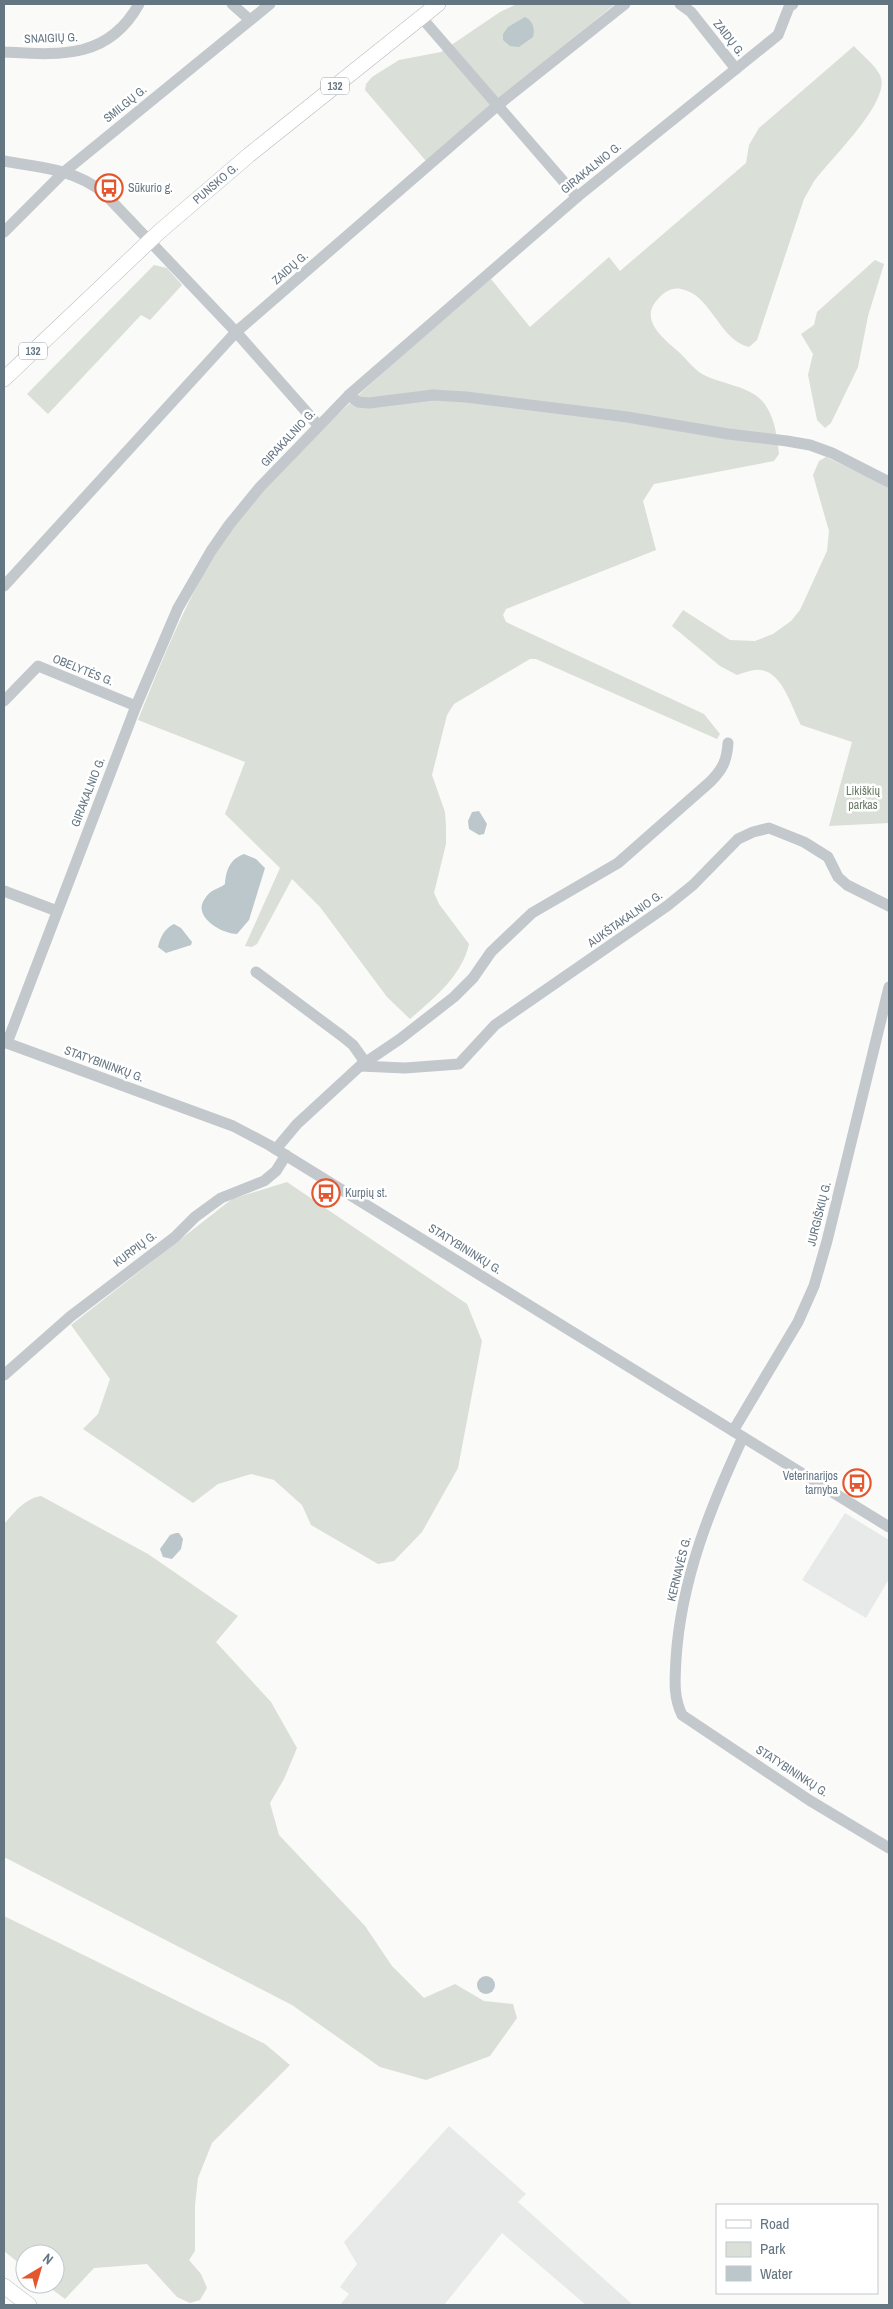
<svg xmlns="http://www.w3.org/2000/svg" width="893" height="2309" font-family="'Archivo Narrow',sans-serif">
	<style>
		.built { fill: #e8e9e9 }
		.green { fill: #dadfd7 }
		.water { fill: #bbc7cb }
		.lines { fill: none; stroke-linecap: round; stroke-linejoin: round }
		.major-casing { stroke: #b5babe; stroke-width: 16 }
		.minor { stroke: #c3c8cc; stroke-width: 11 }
		.major { stroke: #fff; stroke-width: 15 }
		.labels { text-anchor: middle; stroke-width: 5; stroke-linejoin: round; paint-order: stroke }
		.shield { fill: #fff; stroke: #939fa8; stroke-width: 1 }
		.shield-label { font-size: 11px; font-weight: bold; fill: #657683 }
		.street-label { font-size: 12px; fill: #657683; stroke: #fff }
		.poi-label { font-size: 12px; fill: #657683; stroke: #fff; text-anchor: start }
		.park-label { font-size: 12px; fill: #687a64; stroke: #fff }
	</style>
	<rect width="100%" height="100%" fill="#fafaf8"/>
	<g class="built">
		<path d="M845 1513 889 1540V1579L866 1618 802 1580Z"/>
		<path d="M449 2126 526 2194 518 2202 633 2305H586L502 2233 444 2305H340L349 2294 340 2287 357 2264 344 2242Z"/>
	</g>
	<g class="green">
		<path d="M517 4H615L426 161 365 90 366 84 372 77 399 60 441 52 500 12Z"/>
		<path d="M854 46C862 55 874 64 880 75 893 101 827 162 813 183 810 188 807 194 804 199L757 340 749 347C719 340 711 294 681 289 672 287 664 292 658 299 638 320 664 339 680 353 687 360 694 369 702 374 720 384 751 386 764 403 775 418 777 436 779 454L774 461 654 484 643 501 656 550 506 609 503 615 506 622 704 714 720 734 717 739 536 659H530L454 704 447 715 432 775 445 812 446 827V844L434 893 439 904 469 944C462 976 433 999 410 1019L387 997 320 907 292 879 257 944 252 947 245 946 280 868 225 814 245 762 138 720C164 656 189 592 227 535 246 507 270 482 294 458 355 394 424 337 491 279L530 327 609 257 620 271 746 163 749 145 759 128Z"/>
		<path d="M875 260 884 264 868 316 858 367 831 423 825 428 817 420 808 375 813 354 801 334 814 325 817 312Z"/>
		<path d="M154 265 167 268 182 285 150 320 141 315 48 414 27 394Z"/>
		<path d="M826 457 889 487V823L829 826 852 742 801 725C792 708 782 671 760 670 753 669 744 673 737 675L720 666 672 626 683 610 730 640 755 641 773 634 791 621 800 610 827 551 829 531 813 475 819 461Z"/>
		<path d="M287 1182 467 1304 482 1341 458 1468 422 1532 394 1561 378 1564 311 1525 302 1505 274 1480 251 1474 218 1484 193 1503 83 1429 98 1414 110 1379 71 1325 232 1199Z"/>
		<path d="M41 1496 148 1554 238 1616 216 1642 271 1702 297 1748 284 1779 270 1803 279 1835 365 1926 392 1966 424 1998 455 1984 484 2001 513 2004 517 2018 490 2056 426 2080 380 2067 292 2005 4 1857V1524C15 1512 24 1499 41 1496Z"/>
		<path d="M4 1916 265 2044 290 2065 212 2143 198 2178 195 2205V2251L189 2260 201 2274 207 2288 200 2300 190 2303 177 2297 147 2264 94 2268 65 2299 45 2284H55V2254H25V2268L4 2251Z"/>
	</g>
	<g class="water">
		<path d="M525 17C533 21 535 28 533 37L519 47 510 46 503 40V34L508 27Z"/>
		<path d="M479 811 487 824 484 834 479 835 469 829 468 821 472 812Z"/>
		<path d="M244 854 256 859 265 868 249 920 237 934C222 934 193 917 204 900 211 888 218 890 225 884 226 870 230 859 244 854Z"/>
		<path d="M174 924 181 928 192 942 191 945 166 953 158 947C160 937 165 928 174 924Z"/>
		<path d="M176 1533H179L183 1539 181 1549 172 1559 163 1557 160 1549 170 1535Z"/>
		<circle cx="486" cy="1985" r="9"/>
	</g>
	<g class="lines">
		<g class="major-casing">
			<g id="major">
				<path id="s1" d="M4 379 159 232 249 155 438 4"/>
				<path d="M4 2286 29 2305"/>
			</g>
		</g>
		<g class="minor">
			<path d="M232 4 250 20"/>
			<path d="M680 4 691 12 736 69"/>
			<path d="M421 17 577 197"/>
			<path d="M4 52C59 55 108 60 139 4"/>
			<path d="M4 161C42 168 71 168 103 192L236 332 318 425"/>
			<path d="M4 232 64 172 270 4"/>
			<path d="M349 395 358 402 369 403 433 395 466 397 627 417 728 434 787 441 810 445 832 453 889 482"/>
			<path d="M4 586 236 332 498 105 625 4"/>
			<path d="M4 701 38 666 136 706"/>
			<path d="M4 891 57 911"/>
			<path d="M256 972 342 1036 353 1045 365 1062"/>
			<path d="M4 1042 233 1126 269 1145 889 1527"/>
			<path d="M7 1043 136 706 178 608 211 551 229 525 260 487 349 395 577 197 778 35 789 7 793 4"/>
			<path d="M360 1066 405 1068 459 1064 495 1025 667 906 693 885 738 839 753 832 769 828 804 842 828 857 838 877 847 885 889 906"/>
			<path d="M276 1149 297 1124 360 1066 400 1039 454 997 473 978 491 952 532 913 618 863 710 782C722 770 727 761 728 743"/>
			<path d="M4 1375 71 1316 175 1237 195 1217 221 1198 264 1181 276 1171 286 1155"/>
			<path d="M733 1431 798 1322 814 1286 827 1241 889 987"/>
			<path d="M743 1437C710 1508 681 1580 676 1659 675 1679 673 1696 682 1715L809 1800 889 1848"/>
		</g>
		<use href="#major" class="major"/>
	</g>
	<defs>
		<g id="bus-ring" transform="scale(1.4375)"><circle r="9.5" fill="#fff" stroke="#e4572e" stroke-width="1.5"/><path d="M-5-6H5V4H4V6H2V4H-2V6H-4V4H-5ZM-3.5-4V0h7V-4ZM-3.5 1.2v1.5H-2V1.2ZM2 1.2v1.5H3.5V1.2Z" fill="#e4572e"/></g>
	</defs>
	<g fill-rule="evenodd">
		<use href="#bus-ring" x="109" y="188"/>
		<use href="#bus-ring" x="326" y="1193"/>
		<use href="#bus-ring" x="857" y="1483"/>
	</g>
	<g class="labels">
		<g class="shield">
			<rect x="321" y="77.5" width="28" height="17" rx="4"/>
			<rect x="19" y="342.5" width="28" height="17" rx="4"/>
		</g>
		<g class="shield-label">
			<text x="335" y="90">132</text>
			<text x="33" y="355">132</text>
		</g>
		<g class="street-label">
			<text transform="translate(51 38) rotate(-2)" y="4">SNAIGIŲ G.</text>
			<text transform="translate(729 38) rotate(52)" y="4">ZAIDŲ G.</text>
			<text transform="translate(125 104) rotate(-39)" y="4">SMILGŲ G.</text>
			<text transform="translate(591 168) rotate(-39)" y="4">GIRAKALNIO G.</text>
			<text dy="4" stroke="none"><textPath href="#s1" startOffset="288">PUNSKO G.</textPath></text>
			<text transform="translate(290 268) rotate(-41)" y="4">ZAIDŲ G.</text>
			<text transform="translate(288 438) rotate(-47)" y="4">GIRAKALNIO G.</text>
			<text transform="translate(83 670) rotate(22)" y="4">OBELYTĖS G.</text>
			<text transform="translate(88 792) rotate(-69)" y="4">GIRAKALNIO G.</text>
			<text transform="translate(625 919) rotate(-35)" y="4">AUKŠTAKALNIO G.</text>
			<text transform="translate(104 1064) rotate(20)" y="4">STATYBININKŲ G.</text>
			<text transform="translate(819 1214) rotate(-76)" y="4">JURGIŠKIŲ G.</text>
			<text transform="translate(135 1249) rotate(-37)" y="4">KURPIŲ G.</text>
			<text transform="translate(465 1249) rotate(32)" y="4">STATYBININKŲ G.</text>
			<text transform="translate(679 1569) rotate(-76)" y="4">KERNAVĖS G.</text>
			<text transform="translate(792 1771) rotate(33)" y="4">STATYBININKŲ G.</text>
		</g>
		<g class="poi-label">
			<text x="128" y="192">Sūkurio g.</text>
			<text x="345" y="1197">Kurpių st.</text>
			<text x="838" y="1480" text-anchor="end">Veterinarijos<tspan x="838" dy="14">tarnyba</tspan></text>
		</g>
		<g class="park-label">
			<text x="863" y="795">Likiškių<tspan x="863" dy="14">parkas</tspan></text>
		</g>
	</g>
	<rect width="893" height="2309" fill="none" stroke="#657683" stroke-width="10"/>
	<rect x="716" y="2204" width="162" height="90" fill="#ffffff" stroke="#c1c8cd"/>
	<rect x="726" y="2220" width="25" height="8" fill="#ffffff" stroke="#c1c8cd"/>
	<text x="760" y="2229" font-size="15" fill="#657683">Road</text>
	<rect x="726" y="2242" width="25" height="15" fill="#dadfd7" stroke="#c1c8cd"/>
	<text x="760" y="2254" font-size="15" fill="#657683">Park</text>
	<rect x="726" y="2266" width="25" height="15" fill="#bbc7cb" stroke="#c1c8cd"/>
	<text x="760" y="2279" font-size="15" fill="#657683">Water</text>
	<g transform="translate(40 2269) rotate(38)"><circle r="24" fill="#ffffff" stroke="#c1c8cd"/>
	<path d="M0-4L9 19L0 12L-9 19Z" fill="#e4572e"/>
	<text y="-8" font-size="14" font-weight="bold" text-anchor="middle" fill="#657683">N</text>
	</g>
</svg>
